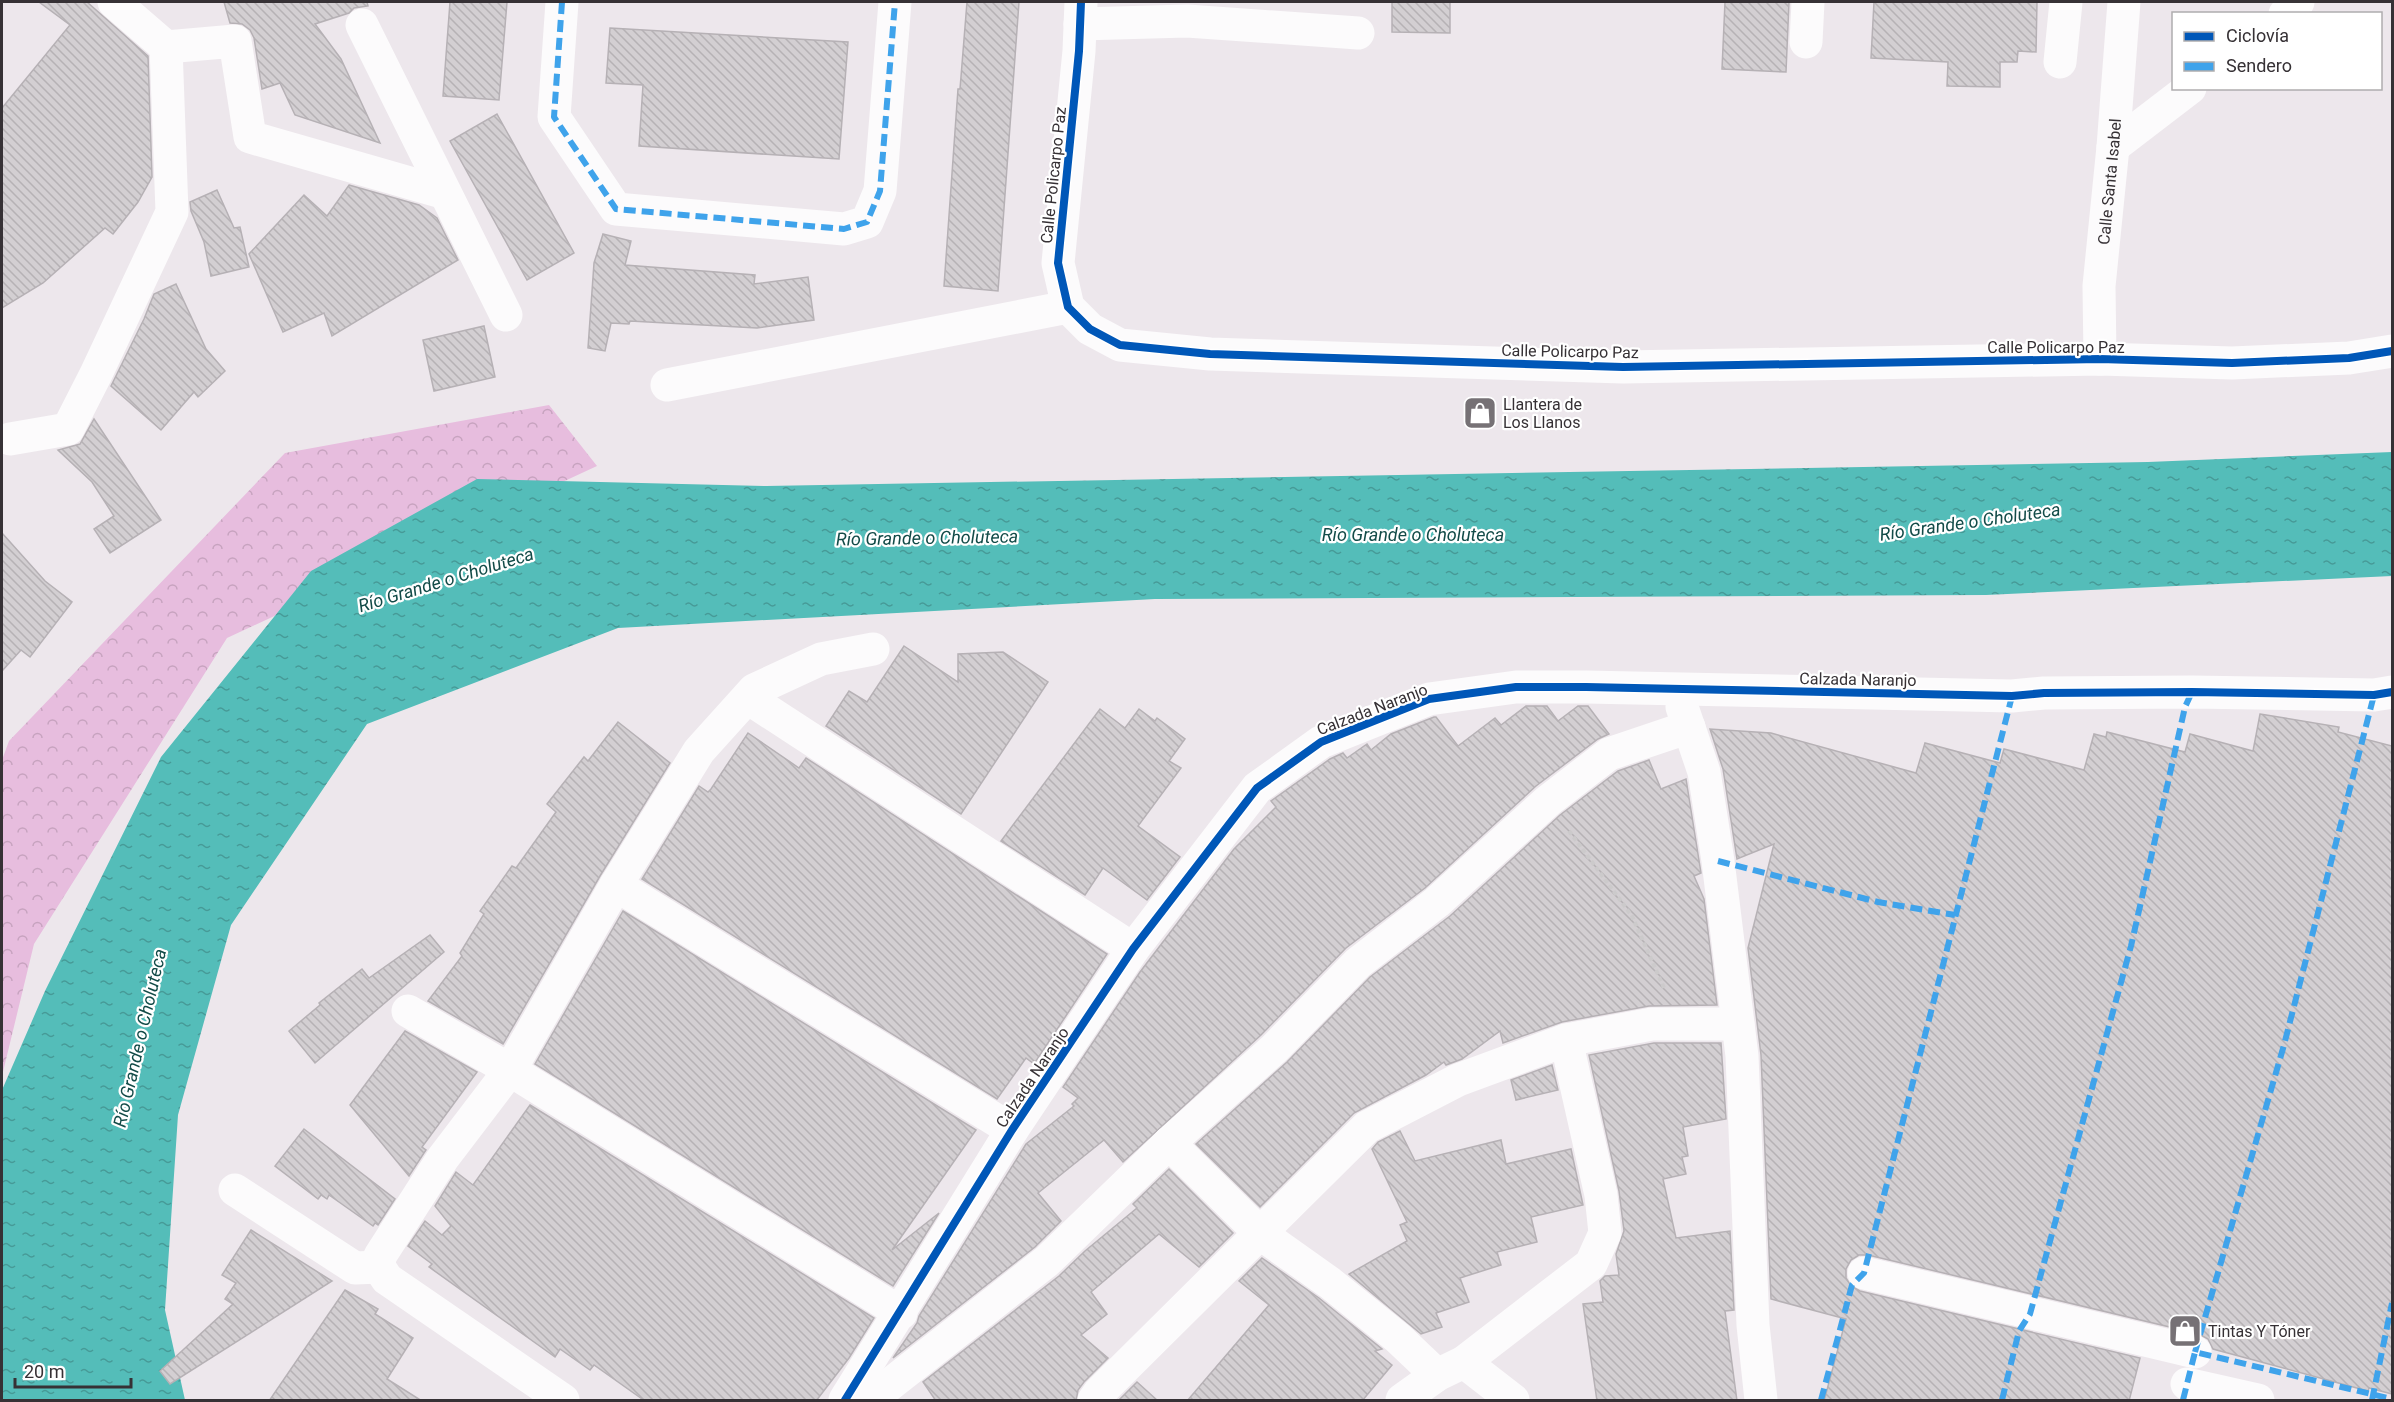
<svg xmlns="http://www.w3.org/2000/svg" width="2394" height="1402" font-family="Roboto,sans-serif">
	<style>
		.forest { fill: url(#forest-crowns) }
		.water { fill: url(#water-ripples) }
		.building { fill: url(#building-back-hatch); stroke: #b6b1b5; stroke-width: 1.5 }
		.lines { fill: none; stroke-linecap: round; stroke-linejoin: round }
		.path { stroke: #cccacb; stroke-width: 4; stroke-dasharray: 4.5 3; stroke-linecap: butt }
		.minor { stroke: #fcfbfc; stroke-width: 33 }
		.quiet { stroke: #3fa3eb; stroke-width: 6; stroke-dasharray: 12 6; stroke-linecap: butt }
		.cycleway-casing { stroke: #fff; stroke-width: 11 }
		.cycleway { stroke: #0057b8; stroke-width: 8 }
		.labels { text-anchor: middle; stroke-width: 4.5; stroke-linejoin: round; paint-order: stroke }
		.street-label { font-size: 16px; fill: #363135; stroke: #fff }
		.poi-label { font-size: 16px; fill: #363135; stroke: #fff; text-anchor: start }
		.water-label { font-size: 18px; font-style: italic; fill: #124b48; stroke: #fff }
	</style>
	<defs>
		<pattern id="forest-crowns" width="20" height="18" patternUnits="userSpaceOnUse" patternTransform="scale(1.5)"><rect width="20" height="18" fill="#e7bdde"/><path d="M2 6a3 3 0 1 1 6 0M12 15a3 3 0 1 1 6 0" fill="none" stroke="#c7a3bf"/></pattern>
		<pattern id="water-ripples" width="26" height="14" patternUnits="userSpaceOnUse" patternTransform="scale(1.5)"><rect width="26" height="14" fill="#54bdb9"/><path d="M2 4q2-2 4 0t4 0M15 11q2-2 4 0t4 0" fill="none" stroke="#469a97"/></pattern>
		<pattern id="building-back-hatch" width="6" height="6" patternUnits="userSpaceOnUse" patternTransform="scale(1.5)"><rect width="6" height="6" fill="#d3cfd2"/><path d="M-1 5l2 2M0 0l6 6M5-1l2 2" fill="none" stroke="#b6b2b5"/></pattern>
	</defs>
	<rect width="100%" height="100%" fill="#ede7ec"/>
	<path class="forest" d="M549 405 597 466 227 638 34 944 2 1076V760L9 741 285 453Z"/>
	<path class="water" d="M2392 452V576L1986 595 1155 599 618 628 367 724 231 925 178 1115 165 1310 185 1400H2V1090L45 991 161 757 311 571 477 479 766 486 2148 462Z"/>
	<g class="building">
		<path d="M39 2H87L148 56 152 177 138 202 113 234 105 228 43 283 2 308V108L70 25Z"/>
		<path d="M224 2H367L368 6 354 8 349 13 315 24 341 59 380 143 295 115 280 83 262 89 254 38 250 30 242 24 230 23Z"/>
		<path d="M450 2H507L499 100 443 96Z"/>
		<path d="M967 2H1019L998 291 944 286 958 89H960Z"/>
		<path d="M1392 2H1450V33L1392 32Z"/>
		<path d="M1725 2H1789L1786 72 1722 69Z"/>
		<path d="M1874 2H2037L2036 52 2018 51 2017 62H2000V87L1947 86 1948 62 1871 58Z"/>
		<path d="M610 28 848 42 839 159 639 146 643 85 606 83Z"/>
		<path d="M497 114 574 253 527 280 450 141Z"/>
		<path d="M349 185 419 205 437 218 458 260 332 336 324 313 283 332 249 254 304 195 327 216Z"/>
		<path d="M217 190 234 228 240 227 249 267 211 276 204 242 191 211 190 202Z"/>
		<path d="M603 234 631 241 625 265 755 275 754 284 808 277 814 320 757 328 630 321 629 324 611 323 605 351 588 348 594 263Z"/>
		<path d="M176 284 206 349 225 371 198 397 194 392 161 430 111 386 144 319 154 294Z"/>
		<path d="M484 326 495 377 434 391 423 340Z"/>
		<path d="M94 419 161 520 110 553 94 529 114 516 92 482 58 450 80 444Z"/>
		<path d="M2 533 45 581 72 602 30 657 21 650 2 671Z"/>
		<path d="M904 646 958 682V654L1003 652 1048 682 961 814 826 726 849 691 867 702Z"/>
		<path d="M1526 706H1547L1558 721 1578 706H1588L1609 734 1598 739 1536 786 1425 888 1346 948 1261 1035 1123 1162 1104 1140 1038 1193 1061 1221 1035 1247 893 1358 917 1323 919 1316 1026 1144 1074 1106 1072 1104 1078 1098 1063 1087 1140 972 1234 849 1276 807 1271 801 1330 759 1343 753 1347 758 1367 744 1371 750 1391 734 1434 717H1436L1458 746 1495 718 1501 725Z"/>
		<path d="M1100 709 1125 728 1139 709 1155 721 1157 718 1185 739 1169 761 1181 768 1138 826 1180 857 1147 900 1103 868 1085 895 1001 841Z"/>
		<path d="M2260 714 2339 727 2338 732 2392 746V1394L2369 1388 2368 1391 2213 1349 2208 1339 2199 1334 1868 1255H1859L1851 1260 1846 1269V1278L1851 1286 1860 1291 2140 1358 2129 1401H1824L1846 1319 1771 1299 1761 1055 1748 948 1774 844 1737 859 1723 769 1710 729 1771 733 1916 773 1925 743 2000 763 2004 749 2084 770 2094 734 2106 737 2107 732 2185 752 2190 734 2253 751Z"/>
		<path d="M618 722 670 763 600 876 503 1044 428 1001 462 956 460 953 484 914 480 911 512 866 516 868 556 812 547 804 584 757 588 761Z"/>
		<path d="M748 733 799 768 806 758 1107 954 1034 1064 1026 1058 997 1099 642 879 699 786 708 792 711 789Z"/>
		<path d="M1649 760 1661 789 1686 779 1701 873 1694 876 1704 899 1717 1005 1649 1006 1562 1022 1503 1043 1500 1031 1462 1059 1446 1065 1444 1062 1426 1075 1354 1113 1260 1207 1196 1144 1287 1062 1370 977 1450 916 1560 815 1618 771Z"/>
		<path d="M623 911 976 1130 892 1250 939 1213 893 1286 535 1064Z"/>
		<path d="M430 935 444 952 315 1063 289 1031 320 1005 319 1003 362 969 369 978Z"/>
		<path d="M405 1031 477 1072 422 1147 426 1150 409 1176 350 1105Z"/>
		<path d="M1654 1043H1721L1726 1119 1683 1127 1688 1156 1682 1157 1686 1174 1663 1179 1676 1238 1730 1231 1734 1310 1725 1311 1737 1401H1597L1583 1304 1603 1302 1600 1281 1605 1276 1619 1275 1616 1254 1624 1231 1619 1191 1589 1055Z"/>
		<path d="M1552 1065 1558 1090 1516 1100 1511 1080Z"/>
		<path d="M530 1105 874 1318 849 1358 816 1401H645L594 1365 590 1370 560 1349 555 1357 429 1267 432 1264 408 1246 425 1221 442 1235 451 1226 435 1206 456 1172 473 1185Z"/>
		<path d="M304 1129 395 1199 378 1225 375 1223 373 1226 329 1195 327 1199 321 1195 318 1199 275 1166Z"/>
		<path d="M1400 1131 1415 1161 1501 1140 1506 1164 1571 1149 1583 1205 1531 1217 1537 1242 1497 1252 1501 1265 1460 1278 1469 1302 1436 1313 1442 1327 1421 1334 1349 1274 1407 1241 1400 1225 1407 1222 1372 1149 1378 1142Z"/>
		<path d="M1169 1169 1233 1233 1199 1267 1159 1234 1091 1292 1107 1314 1081 1335 1108 1358 1084 1382 1078 1390 1076 1401H936L923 1382 1059 1276 1085 1251 1137 1208 1133 1204Z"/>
		<path d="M251 1230 332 1281 170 1384 160 1371 233 1304 225 1299 236 1283 222 1275Z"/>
		<path d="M1262 1258 1319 1298 1382 1349 1375 1351 1392 1365 1362 1401H1187L1269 1305 1239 1281Z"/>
		<path d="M345 1290 378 1309 375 1314 413 1338 387 1379 422 1401H269Z"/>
		<path d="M1137 1382 1158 1401H1118Z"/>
	</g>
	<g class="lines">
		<path class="path" d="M1569 831 1632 916 1664 988"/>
		<g class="minor">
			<path d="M114 2 166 47 235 41 250 137 445 193"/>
			<path d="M562 2 554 117 616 209 844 229 867 222 880 191 895 2"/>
			<path d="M1081 2 1079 51 1058 263 1068 307 1090 329 1120 345 1210 354 1623 367 2100 359 2232 363 2349 358 2392 351"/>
			<path d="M2285 14 2298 2"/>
			<path d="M1080 24 1187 21 1358 33"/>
			<path d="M362 25 506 315"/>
			<path d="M1806 42 1808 2"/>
			<path d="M2060 62 2066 2"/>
			<path d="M2113 147 2190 88"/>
			<path id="s1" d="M2100 359 2099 286 2113 147 2124 2"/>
			<path d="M667 385 1068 307"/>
			<path d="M10 439 68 429 96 374 172 212 166 47"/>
			<path d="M748 698 1133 949"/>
			<path d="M1682 707 1704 772 1718 861 1742 1056 1753 1325 1761 1400"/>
			<path d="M616 885 1012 1130"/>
			<path d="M408 1011 510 1070 901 1313"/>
			<path d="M1169 1143 1261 1234 1330 1283 1398 1338 1437 1375"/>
			<path d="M235 1190 355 1268 379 1267"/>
			<path d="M1864 1273 2195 1352"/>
			<path d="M1464 1362 1513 1400"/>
			<path d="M2187 1384 2258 1400"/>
			<path d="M563 1400 387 1279 379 1267 380 1256 443 1158 510 1070 616 885 699 751 754 690 821 659 873 649"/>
			<path d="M845 1400 1012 1130 1133 949 1257 788 1321 742 1429 699 1516 687H1586L2012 696 2044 693 2192 692 2374 695 2392 692"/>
			<path d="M870 1400 1047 1261 1169 1143 1274 1049 1358 963 1437 902 1548 801 1609 754 1689 727"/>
			<path d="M1094 1400 1099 1393 1367 1127 1458 1080 1566 1040 1652 1024H1738"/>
			<path d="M1402 1400 1437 1375 1464 1362 1591 1264 1605 1233 1601 1195 1566 1040"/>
		</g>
		<g class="quiet">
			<path d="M562 2 554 117 616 209 844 229 867 222 880 191 895 2"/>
			<path d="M1718 861 1878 902 1955 915"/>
			<path d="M2195 1352 2284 1045 2374 695"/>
			<path d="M1821 1400 1852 1285 1864 1273 2012 696"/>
			<path d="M2002 1400 2019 1331 2030 1314 2131 946 2185 707 2192 692"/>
			<path d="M2183 1400 2195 1352 2392 1399"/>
			<path d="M2372 1400 2392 1303"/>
		</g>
		<g class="cycleway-casing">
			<g id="cycleway">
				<path d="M1081 2 1079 51 1058 263 1068 307 1090 329 1120 345 1210 354 1623 367 2100 359 2232 363 2349 358 2392 351"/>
				<path d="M845 1400 1012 1130 1133 949 1257 788 1321 742 1429 699 1516 687H1586L2012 696 2044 693 2192 692 2374 695 2392 692"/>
			</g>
		</g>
		<use href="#cycleway" class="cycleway"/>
	</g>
	<defs>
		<g id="shop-square" transform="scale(1.725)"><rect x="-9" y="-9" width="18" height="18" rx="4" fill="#767175" stroke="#fff"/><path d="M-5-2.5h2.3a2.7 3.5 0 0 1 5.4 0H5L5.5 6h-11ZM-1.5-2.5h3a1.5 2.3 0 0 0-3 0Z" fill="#fff"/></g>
	</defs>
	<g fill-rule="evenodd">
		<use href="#shop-square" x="1480" y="413"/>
		<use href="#shop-square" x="2185" y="1331"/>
	</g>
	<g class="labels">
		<g class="street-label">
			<text transform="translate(1053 175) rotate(-84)" y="6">Calle Policarpo Paz</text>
			<text dy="6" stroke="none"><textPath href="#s1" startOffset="178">Calle Santa Isabel</textPath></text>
			<text x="2056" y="353">Calle Policarpo Paz</text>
			<text transform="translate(1570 351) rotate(1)" y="6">Calle Policarpo Paz</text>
			<text transform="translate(1858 679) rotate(1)" y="6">Calzada Naranjo</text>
			<text transform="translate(1372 709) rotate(-21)" y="6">Calzada Naranjo</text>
			<text transform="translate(1032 1077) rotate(-56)" y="6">Calzada Naranjo</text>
		</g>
		<g class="poi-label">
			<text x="1503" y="410">Llantera de<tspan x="1503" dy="18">Los Llanos</tspan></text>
			<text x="2208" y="1337">Tintas Y Tóner</text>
		</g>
		<g class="water-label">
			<text transform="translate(1970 522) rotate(-8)" y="6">Río Grande o Choluteca</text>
			<text x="1413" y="541">Río Grande o Choluteca</text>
			<text transform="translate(927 538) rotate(-1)" y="6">Río Grande o Choluteca</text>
			<text transform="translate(446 580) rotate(-17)" y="6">Río Grande o Choluteca</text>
			<text transform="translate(140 1038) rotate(-77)" y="6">Río Grande o Choluteca</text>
		</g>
	</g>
	<rect width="2394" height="1402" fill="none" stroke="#363135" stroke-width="6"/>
	<rect x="2172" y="12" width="210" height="78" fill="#ffffff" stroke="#afadae" stroke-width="1.5"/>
	<rect x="2184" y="32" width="30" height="9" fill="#0057b8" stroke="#afadae" stroke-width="1.5"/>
	<text x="2226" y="42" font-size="18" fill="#363135">Ciclovía</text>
	<rect x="2184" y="62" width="30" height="9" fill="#3fa3eb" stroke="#afadae" stroke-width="1.5"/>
	<text x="2226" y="72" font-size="18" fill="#363135">Sendero</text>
	<path d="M15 1378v9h116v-9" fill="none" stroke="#363135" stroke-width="3"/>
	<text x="24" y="1378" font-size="18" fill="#363135" stroke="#ffffff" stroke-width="4.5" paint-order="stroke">20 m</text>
</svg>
